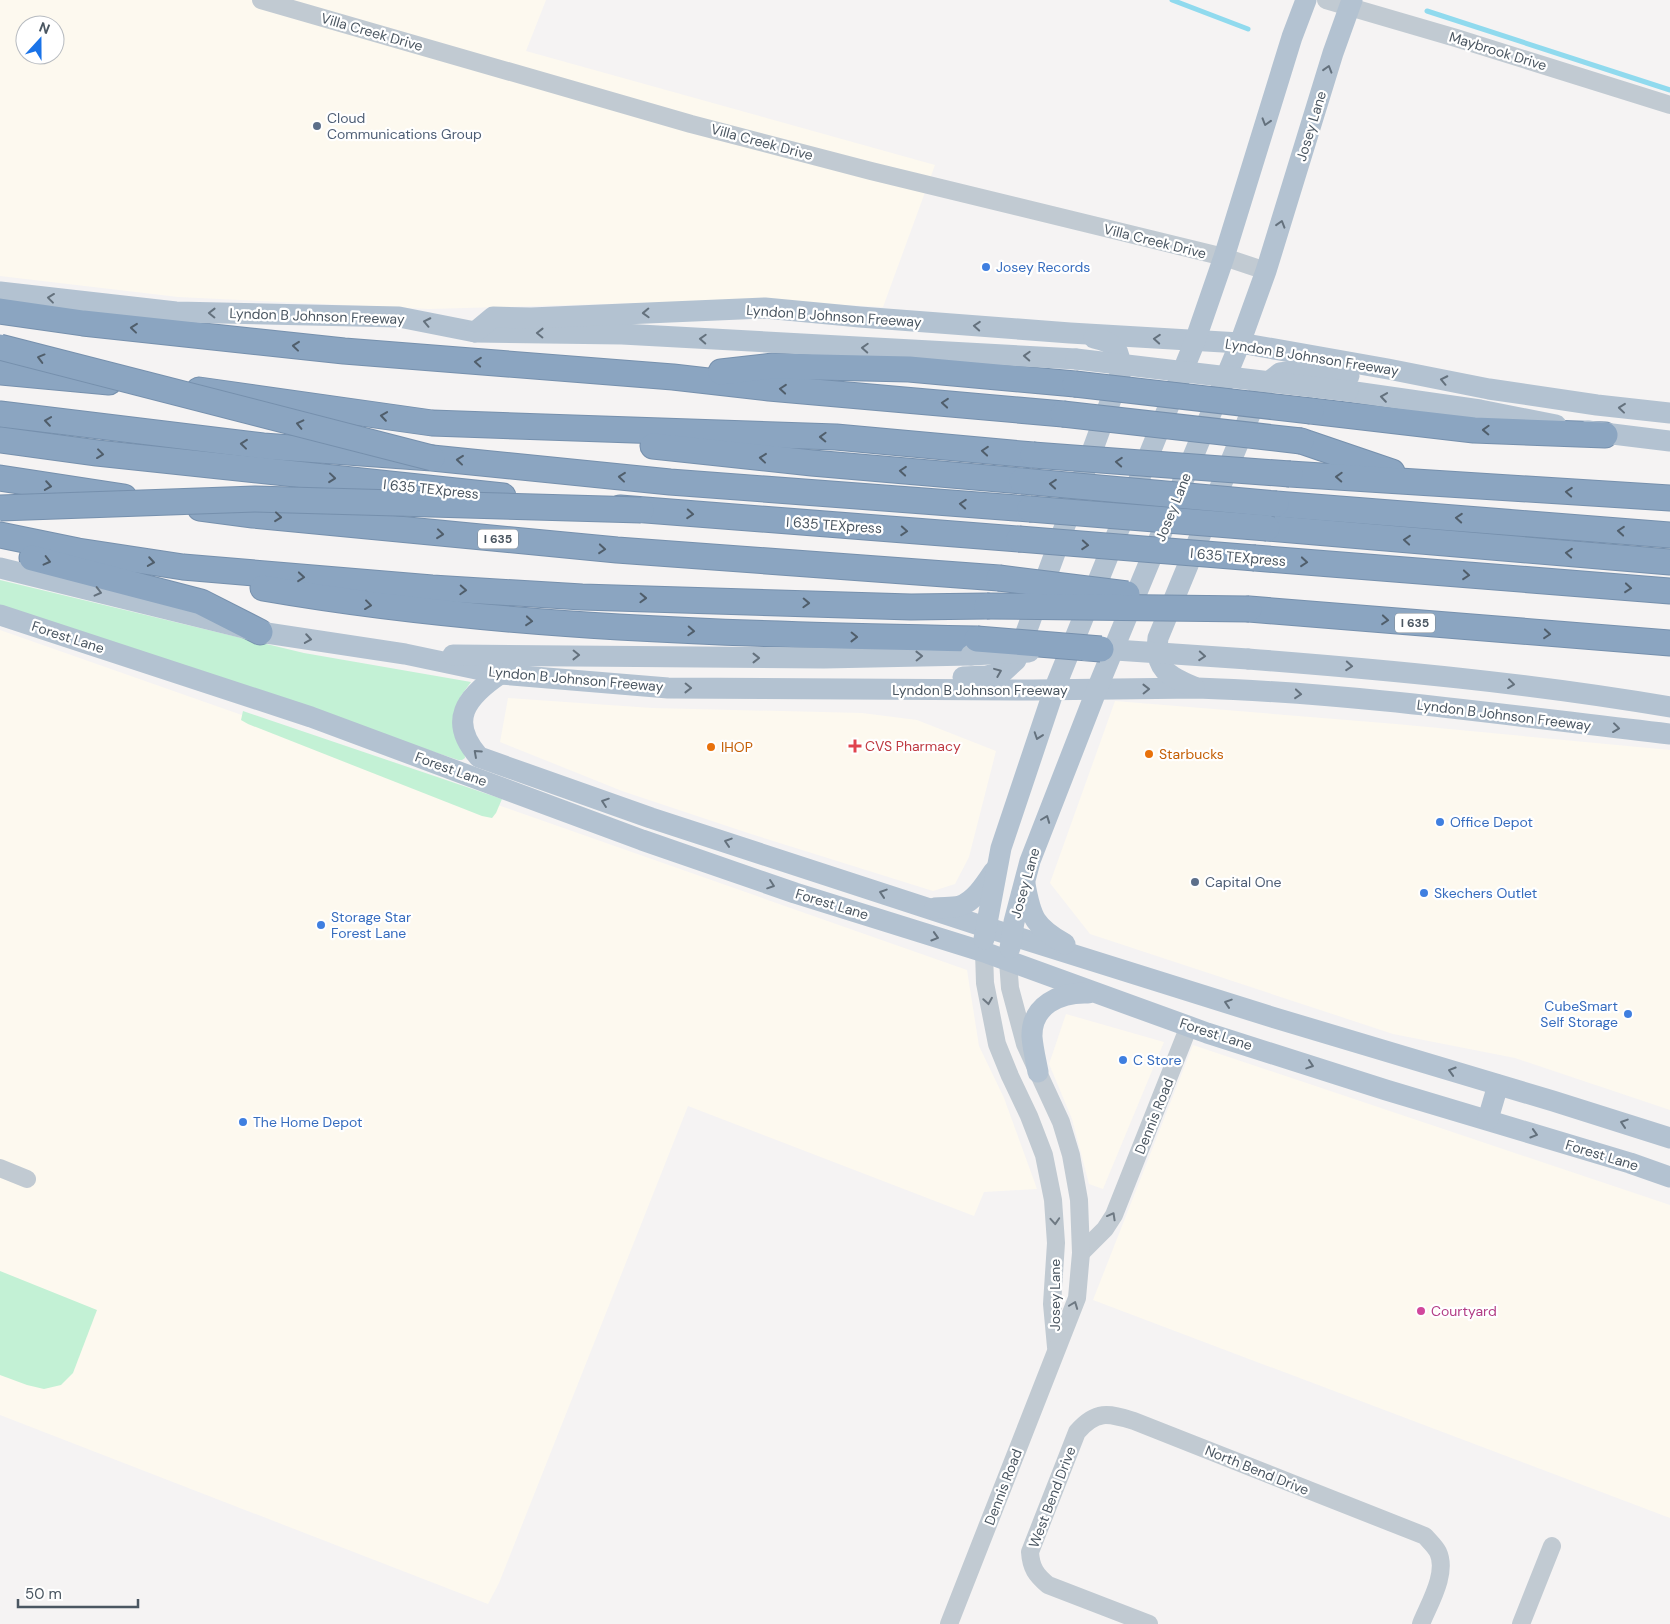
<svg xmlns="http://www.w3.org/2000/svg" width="1670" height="1624" font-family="'DM Sans',sans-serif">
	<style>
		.commercial { fill: #fdf9ef; fill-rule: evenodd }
		.green { fill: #c3f1d5 }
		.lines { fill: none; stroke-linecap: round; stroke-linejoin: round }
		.stream { stroke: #90daee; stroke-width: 5 }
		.highway-casing { stroke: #7690ad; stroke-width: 27 }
		.minor { stroke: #c1cad2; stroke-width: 18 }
		.major { stroke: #b3c2d1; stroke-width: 21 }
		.highway { stroke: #8ba5c1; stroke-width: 25 }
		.highway-bridge-casing { stroke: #7690ad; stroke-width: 27; stroke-linecap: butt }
		.major-bridge { stroke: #b3c2d1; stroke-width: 21 }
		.highway-bridge { stroke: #8ba5c1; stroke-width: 25 }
		.oneway { stroke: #64717d }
		.oneway2 { stroke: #505e6b }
		.oneway3 { stroke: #6e7983 }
		.service-dot { fill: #5c6f8a; stroke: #fff; stroke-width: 2 }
		.shop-dot { fill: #3f7fe0; stroke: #fff; stroke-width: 2 }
		.health-dot { fill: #e0444e; stroke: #fff; stroke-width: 2 }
		.food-dot { fill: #e8710a; stroke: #fff; stroke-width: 2 }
		.hotel-dot { fill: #d1479c; stroke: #fff; stroke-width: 2 }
		.labels { text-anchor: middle; stroke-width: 4.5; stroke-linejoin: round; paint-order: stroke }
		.shield { fill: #fff; stroke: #808990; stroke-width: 1 }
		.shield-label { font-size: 12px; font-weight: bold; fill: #4a5661 }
		.street-label { font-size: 14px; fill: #4a5661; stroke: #fff }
		.service-label { font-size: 14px; fill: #4e5e75; stroke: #fff; text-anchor: start }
		.shop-label { font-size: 14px; fill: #366cbe; stroke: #fff; text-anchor: start }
		.health-label { font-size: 14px; fill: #be3a42; stroke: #fff; text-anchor: start }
		.food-label { font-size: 14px; fill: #c56008; stroke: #fff; text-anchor: start }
		.hotel-label { font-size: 14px; fill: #b23c85; stroke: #fff; text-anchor: start }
	</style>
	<rect width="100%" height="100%" fill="#f5f3f3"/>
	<g class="commercial">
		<path d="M0 0H546L526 51 935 165 883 307 746 300 429 309 178 297 0 276ZM25 25H55V55H25Z"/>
		<path d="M0 630 967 970 979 1046 1004 1098 1037 1189 984 1192 974 1216 688 1106 499 1583 488 1604 0 1415Z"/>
		<path d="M508 698 652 708 862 713 917 720 996 751 969 857 955 884 933 891 748 833 622 791 500 742Z"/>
		<path d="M1115 701 1396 724 1670 750V1110L1515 1058 1393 1034 1090 934 1050 883Z"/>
		<path d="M1066 1014 1164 1042 1103 1189 1089 1184 1072 1119 1049 1064Z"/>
		<path d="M1193 1045 1670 1205V1518L1093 1300Z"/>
	</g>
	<g class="green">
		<path d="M0 580 304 653 471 682 460 697 465 758 462 760H458L0 607Z"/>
		<path d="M243 711 502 799 496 813 492 818 482 816 248 724 241 720Z"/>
		<path d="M0 1271 97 1310 73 1373 61 1385 44 1389 27 1385 0 1375Z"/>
	</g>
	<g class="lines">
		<g class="stream">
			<path d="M1172 0 1248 29"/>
			<path d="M1427 11 1670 90"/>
		</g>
		<g class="highway-casing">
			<g id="highway">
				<path d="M0 311 83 323 344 351 673 377 769 388 1063 414"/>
				<path d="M0 372 109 382"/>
				<path d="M721 372 773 366 909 369 1075 384"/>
				<path d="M199 390 432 423 836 437 1033 455"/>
				<path d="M1311 411 1474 430 1605 435"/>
				<path d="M0 414 263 446 432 458 670 482 1030 509"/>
				<path d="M0 440 97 453 503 496"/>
				<path d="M1301 441 1392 472"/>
				<path d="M653 446 812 463 1022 481"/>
				<path d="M1290 474 1670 498"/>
				<path d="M0 478 124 497"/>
				<path d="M1276 504 1670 535"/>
				<path d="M200 508 253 515 617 550 999 578"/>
				<path d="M620 508 1019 539"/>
				<path d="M1267 528 1670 562"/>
				<path d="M0 535 78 551 183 567 432 588 582 597 911 607 987 606"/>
				<path d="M32 558 201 602 260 632"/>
				<path d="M1255 558 1670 591"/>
				<path d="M263 588C499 629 738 634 977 639"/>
				<path d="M1249 609 1670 643"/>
			</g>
		</g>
		<g class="minor">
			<path d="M261 0 691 124 871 171 1224 257 1266 271"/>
			<path d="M1326 0 1456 38 1670 105"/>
			<path d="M984 952 985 983 997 1044 1010 1076 1029 1116 1044 1155 1053 1200 1056 1243 1052 1304 1056 1347"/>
			<path d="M0 1168 27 1179"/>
			<path d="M1081 1253 1105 1229 1114 1215 1189 1026"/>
			<path d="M949 1624 1077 1298 1081 1253 1079 1200 1071 1155 1061 1122 1025 1044 1010 988 1008 961"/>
			<path d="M1149 1624 1048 1585C1036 1575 1031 1568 1030 1552L1077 1432C1096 1410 1108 1413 1134 1421L1425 1536C1429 1541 1435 1546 1438 1552 1448 1573 1429 1604 1421 1624"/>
			<path d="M1521 1624 1552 1546"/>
		</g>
		<g class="major">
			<path d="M0 292 176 312 399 317 475 332 622 334 1076 359"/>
			<path d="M475 332 493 317 531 318 765 308 860 317 1070 333 1240 343 1388 369 1489 389 1597 405 1670 413"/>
			<path d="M1348 391 1480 410 1556 425"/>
			<path d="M1588 431 1670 441"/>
			<path d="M0 568 260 632 405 654 500 674 668 688 1033 690 1197 688C1355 693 1513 716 1670 734"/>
			<path d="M0 615 311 717 642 840 795 893 984 952 1207 1033 1386 1090 1630 1163 1670 1177"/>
			<path d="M453 655 824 658 971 655"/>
			<path d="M1248 659C1389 670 1530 683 1670 707"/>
			<path d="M500 674C466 697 447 721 479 757L651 818 985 927 1275 1018 1553 1101 1670 1138"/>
			<path d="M963 677 987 676 1003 672 1016 660 1121 372C1120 350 1117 343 1094 338"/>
			<path d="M1194 687C1168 676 1154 669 1158 638L1261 388 1280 373 1302 370 1349 376"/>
			<path d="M1025 884C1031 918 1035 927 1065 944"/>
			<path d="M935 908C943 907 952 908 960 906 975 901 986 883 994 871"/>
			<path d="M984 939 1001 848 1054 690 1195 341 1224 257 1292 37 1306 0"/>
			<path d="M1010 948 1014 922 1030 861 1097 689 1240 343 1266 271 1333 53 1352 0"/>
			<path d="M1038 1072C1036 1061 1033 1049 1032 1037 1031 1005 1060 992 1088 993"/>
			<path d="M1488 1119 1498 1085"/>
		</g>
		<use href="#highway" class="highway"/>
		<g class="highway-bridge-casing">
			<g id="highway-bridge">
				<path d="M0 347 432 458"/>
				<path d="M1075 384 1311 411"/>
				<path d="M1063 414 1301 441"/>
				<path d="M1033 455 1290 474"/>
				<path d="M1022 481 1276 504"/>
				<path d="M0 508 255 499 641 510"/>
				<path d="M1030 509 1267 528"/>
				<path d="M1019 539 1255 558"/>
				<path d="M999 578 1127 594"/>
				<path d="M987 606 1249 609"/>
				<path d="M977 639 1101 649"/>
			</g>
		</g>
		<g class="major-bridge">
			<path d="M1076 359 1348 391"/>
			<path d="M1084 650 1101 649 1248 659"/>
			<path d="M971 655 1029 652"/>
		</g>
		<use href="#highway-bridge" class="highway-bridge"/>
	</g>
	<defs><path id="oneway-chevron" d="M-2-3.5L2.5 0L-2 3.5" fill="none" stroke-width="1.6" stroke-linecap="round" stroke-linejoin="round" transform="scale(1.25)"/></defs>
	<g class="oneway">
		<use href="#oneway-chevron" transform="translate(1328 69) rotate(-73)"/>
		<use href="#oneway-chevron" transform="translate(1266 122) rotate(107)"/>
		<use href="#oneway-chevron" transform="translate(1281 224) rotate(-73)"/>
		<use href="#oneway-chevron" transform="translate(51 298) rotate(-173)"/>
		<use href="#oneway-chevron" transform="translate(212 313) rotate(-179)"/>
		<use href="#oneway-chevron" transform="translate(646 313) rotate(178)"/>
		<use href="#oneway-chevron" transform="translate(427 322) rotate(-168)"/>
		<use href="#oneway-chevron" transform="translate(977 326) rotate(-176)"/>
		<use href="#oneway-chevron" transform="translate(540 333) rotate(-179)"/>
		<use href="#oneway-chevron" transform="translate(703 339) rotate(-177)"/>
		<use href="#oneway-chevron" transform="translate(1157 339) rotate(-176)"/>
		<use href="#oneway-chevron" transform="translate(865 348) rotate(-177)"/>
		<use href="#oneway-chevron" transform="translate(1027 356) rotate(-177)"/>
		<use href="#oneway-chevron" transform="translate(1444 380) rotate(-168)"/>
		<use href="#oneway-chevron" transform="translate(1384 397) rotate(-172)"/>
		<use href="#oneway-chevron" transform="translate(1622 408) rotate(-174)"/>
		<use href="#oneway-chevron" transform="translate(98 592) rotate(14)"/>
		<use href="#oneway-chevron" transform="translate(308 639) rotate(9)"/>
		<use href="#oneway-chevron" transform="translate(576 655) rotate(1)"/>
		<use href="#oneway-chevron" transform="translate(919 656) rotate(-1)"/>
		<use href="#oneway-chevron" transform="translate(1202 656) rotate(4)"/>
		<use href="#oneway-chevron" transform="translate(756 658)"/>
		<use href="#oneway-chevron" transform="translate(1349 666) rotate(4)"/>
		<use href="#oneway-chevron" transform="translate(998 672) rotate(-22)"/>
		<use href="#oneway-chevron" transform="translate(1511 684) rotate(7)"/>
		<use href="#oneway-chevron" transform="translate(688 688) rotate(1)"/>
		<use href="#oneway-chevron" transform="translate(1146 689) rotate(-1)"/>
		<use href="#oneway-chevron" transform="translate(1298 694) rotate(5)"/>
		<use href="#oneway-chevron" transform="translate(1616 728) rotate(7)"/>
		<use href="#oneway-chevron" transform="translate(1038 736) rotate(109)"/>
		<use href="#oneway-chevron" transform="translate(477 753) rotate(-138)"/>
		<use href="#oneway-chevron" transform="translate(605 802) rotate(-161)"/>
		<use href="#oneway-chevron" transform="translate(1046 819) rotate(-69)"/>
		<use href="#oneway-chevron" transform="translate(728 842) rotate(-162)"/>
		<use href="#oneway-chevron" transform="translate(771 885) rotate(19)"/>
		<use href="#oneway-chevron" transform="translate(883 893) rotate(-162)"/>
		<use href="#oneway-chevron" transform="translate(935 937) rotate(17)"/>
		<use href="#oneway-chevron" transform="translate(1228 1003) rotate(-162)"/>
		<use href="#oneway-chevron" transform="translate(1310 1065) rotate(18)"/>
		<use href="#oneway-chevron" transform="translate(1452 1071) rotate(-163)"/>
		<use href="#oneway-chevron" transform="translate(1624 1123) rotate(-162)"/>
		<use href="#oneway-chevron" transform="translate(1534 1134) rotate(17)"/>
	</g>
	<g class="oneway2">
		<use href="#oneway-chevron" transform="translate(134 328) rotate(-174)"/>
		<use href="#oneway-chevron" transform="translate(296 346) rotate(-174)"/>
		<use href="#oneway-chevron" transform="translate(41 358) rotate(-165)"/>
		<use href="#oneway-chevron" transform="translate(478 362) rotate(-175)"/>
		<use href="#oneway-chevron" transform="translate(783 389) rotate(-175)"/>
		<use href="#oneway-chevron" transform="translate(945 403) rotate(-175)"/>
		<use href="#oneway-chevron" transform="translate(384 416) rotate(-172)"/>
		<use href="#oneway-chevron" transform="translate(48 421) rotate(-172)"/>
		<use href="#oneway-chevron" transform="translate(300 424) rotate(-167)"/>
		<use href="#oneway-chevron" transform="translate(1486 430) rotate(-178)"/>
		<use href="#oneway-chevron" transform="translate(823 437) rotate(-178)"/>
		<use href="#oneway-chevron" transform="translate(244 444) rotate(-174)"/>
		<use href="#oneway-chevron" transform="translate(985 451) rotate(-175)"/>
		<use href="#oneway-chevron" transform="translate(100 454) rotate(7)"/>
		<use href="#oneway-chevron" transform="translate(763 458) rotate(-174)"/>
		<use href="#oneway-chevron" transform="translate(460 460) rotate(-174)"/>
		<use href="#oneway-chevron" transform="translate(1119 462) rotate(-176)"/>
		<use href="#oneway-chevron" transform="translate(903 471) rotate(-175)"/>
		<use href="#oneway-chevron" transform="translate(622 477) rotate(-174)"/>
		<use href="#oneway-chevron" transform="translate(1339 477) rotate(-177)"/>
		<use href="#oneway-chevron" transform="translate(332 478) rotate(6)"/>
		<use href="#oneway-chevron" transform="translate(1053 484) rotate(-175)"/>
		<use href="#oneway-chevron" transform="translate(48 486) rotate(9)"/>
		<use href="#oneway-chevron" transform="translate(1569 492) rotate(-176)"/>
		<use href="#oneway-chevron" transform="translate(963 504) rotate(-176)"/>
		<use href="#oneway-chevron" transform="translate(690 514) rotate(4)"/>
		<use href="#oneway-chevron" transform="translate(278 517) rotate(6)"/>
		<use href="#oneway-chevron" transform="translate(1459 518) rotate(-176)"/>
		<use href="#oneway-chevron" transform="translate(904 531) rotate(4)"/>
		<use href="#oneway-chevron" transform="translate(1621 531) rotate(-175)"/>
		<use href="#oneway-chevron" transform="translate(440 534) rotate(6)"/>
		<use href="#oneway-chevron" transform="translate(1407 540) rotate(-175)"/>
		<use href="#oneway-chevron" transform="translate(1085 545) rotate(4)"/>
		<use href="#oneway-chevron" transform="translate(602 549) rotate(5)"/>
		<use href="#oneway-chevron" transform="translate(1569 553) rotate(-175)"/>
		<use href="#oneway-chevron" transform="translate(47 561) rotate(14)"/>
		<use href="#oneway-chevron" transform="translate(151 562) rotate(9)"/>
		<use href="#oneway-chevron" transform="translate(1304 562) rotate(5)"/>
		<use href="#oneway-chevron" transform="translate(1466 575) rotate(5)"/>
		<use href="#oneway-chevron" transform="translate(301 577) rotate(5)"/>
		<use href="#oneway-chevron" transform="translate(1628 588) rotate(5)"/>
		<use href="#oneway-chevron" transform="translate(463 590) rotate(3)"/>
		<use href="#oneway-chevron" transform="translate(643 598) rotate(2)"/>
		<use href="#oneway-chevron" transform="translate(806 603) rotate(2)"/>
		<use href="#oneway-chevron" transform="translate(368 605) rotate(7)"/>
		<use href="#oneway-chevron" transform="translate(1385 620) rotate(5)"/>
		<use href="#oneway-chevron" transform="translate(529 621) rotate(5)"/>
		<use href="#oneway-chevron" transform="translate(691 631) rotate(3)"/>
		<use href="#oneway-chevron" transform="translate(1547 634) rotate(5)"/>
		<use href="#oneway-chevron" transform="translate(854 637) rotate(1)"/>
	</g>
	<g class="oneway3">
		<use href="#oneway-chevron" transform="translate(988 1001) rotate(81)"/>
		<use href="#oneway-chevron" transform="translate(1112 1216) rotate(-61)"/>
		<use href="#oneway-chevron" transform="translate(1055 1221) rotate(86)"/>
		<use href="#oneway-chevron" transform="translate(1074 1305) rotate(-69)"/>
	</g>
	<g class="service-dot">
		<circle cx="317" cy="126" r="5"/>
		<circle cx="1195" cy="882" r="5"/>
	</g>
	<g class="shop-dot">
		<circle cx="986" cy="267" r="5"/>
		<circle cx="1440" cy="822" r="5"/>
		<circle cx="1424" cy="893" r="5"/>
		<circle cx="321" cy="925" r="5"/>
		<circle cx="1628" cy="1014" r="5"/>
		<circle cx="1123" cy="1060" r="5"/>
		<circle cx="243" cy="1122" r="5"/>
	</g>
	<path class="health-dot" d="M852.5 738.5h5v5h5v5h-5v5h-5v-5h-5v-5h5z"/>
	<g class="food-dot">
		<circle cx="711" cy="747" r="5"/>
		<circle cx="1149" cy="754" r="5"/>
	</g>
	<circle class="hotel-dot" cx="1421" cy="1311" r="5"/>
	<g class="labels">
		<g class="shield">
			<rect x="478" y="529.5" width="40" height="19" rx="4"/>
			<rect x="1395" y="613.5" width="40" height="19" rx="4"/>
		</g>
		<g class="shield-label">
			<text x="498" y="543">I 635</text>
			<text x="1415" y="627">I 635</text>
		</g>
		<g class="street-label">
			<text transform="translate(372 32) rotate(16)" y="5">Villa Creek Drive</text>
			<text transform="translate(1498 51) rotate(17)" y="5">Maybrook Drive</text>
			<text transform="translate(1311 126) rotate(-73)" y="5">Josey Lane</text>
			<text transform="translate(762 142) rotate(15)" y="5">Villa Creek Drive</text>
			<text transform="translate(1155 241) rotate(14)" y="5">Villa Creek Drive</text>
			<text transform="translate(317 316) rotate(2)" y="5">Lyndon B Johnson Freeway</text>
			<text transform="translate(834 316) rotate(4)" y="5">Lyndon B Johnson Freeway</text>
			<text transform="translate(1312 357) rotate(9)" y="5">Lyndon B Johnson Freeway</text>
			<text transform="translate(431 489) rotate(6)" y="5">I 635 TEXpress</text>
			<text transform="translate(1173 507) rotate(-68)" y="5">Josey Lane</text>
			<text transform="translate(834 525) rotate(4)" y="5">I 635 TEXpress</text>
			<text transform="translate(1238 557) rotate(5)" y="5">I 635 TEXpress</text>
			<text transform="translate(68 637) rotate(18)" y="5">Forest Lane</text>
			<text transform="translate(576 679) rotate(5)" y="5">Lyndon B Johnson Freeway</text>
			<text x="980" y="695">Lyndon B Johnson Freeway</text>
			<text transform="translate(1504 715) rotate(7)" y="5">Lyndon B Johnson Freeway</text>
			<text transform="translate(451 769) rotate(20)" y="5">Forest Lane</text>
			<text transform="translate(1025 883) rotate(-74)" y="5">Josey Lane</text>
			<text transform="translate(832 904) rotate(17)" y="5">Forest Lane</text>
			<text transform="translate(1216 1034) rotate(18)" y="5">Forest Lane</text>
			<text transform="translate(1154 1116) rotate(-68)" y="5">Dennis Road</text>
			<text transform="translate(1602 1155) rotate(17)" y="5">Forest Lane</text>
			<text transform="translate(1055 1295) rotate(-90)" y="5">Josey Lane</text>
			<text transform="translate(1257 1470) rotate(22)" y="5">North Bend Drive</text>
			<text transform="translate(1003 1487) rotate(-69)" y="5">Dennis Road</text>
			<text transform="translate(1052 1497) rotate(-69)" y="5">West Bend Drive</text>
		</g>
		<g class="service-label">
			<text x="327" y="123">Cloud<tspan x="327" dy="16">Communications Group</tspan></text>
			<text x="1205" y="887">Capital One</text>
		</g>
		<g class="shop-label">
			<text x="996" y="272">Josey Records</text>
			<text x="1450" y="827">Office Depot</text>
			<text x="1434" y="898">Skechers Outlet</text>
			<text x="331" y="922">Storage Star<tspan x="331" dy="16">Forest Lane</tspan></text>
			<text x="1618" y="1011" text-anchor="end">CubeSmart<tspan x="1618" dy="16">Self Storage</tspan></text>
			<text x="1133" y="1065">C Store</text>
			<text x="253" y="1127">The Home Depot</text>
		</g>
		<g class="health-label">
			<text x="865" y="751">CVS Pharmacy</text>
		</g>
		<g class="food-label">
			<text x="721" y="752">IHOP</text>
			<text x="1159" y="759">Starbucks</text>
		</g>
		<g class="hotel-label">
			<text x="1431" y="1316">Courtyard</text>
		</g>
	</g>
	<g transform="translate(40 40) rotate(21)"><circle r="24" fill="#ffffff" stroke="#b7bbc0"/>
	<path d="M0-4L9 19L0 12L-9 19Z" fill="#1a73e8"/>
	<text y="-8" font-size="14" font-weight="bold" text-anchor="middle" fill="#4a5661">N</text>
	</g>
	<path d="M18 1599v8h120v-8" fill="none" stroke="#4a5661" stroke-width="2.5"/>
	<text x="25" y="1599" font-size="15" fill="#4a5661" stroke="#ffffff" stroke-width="4" paint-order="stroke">50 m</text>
</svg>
